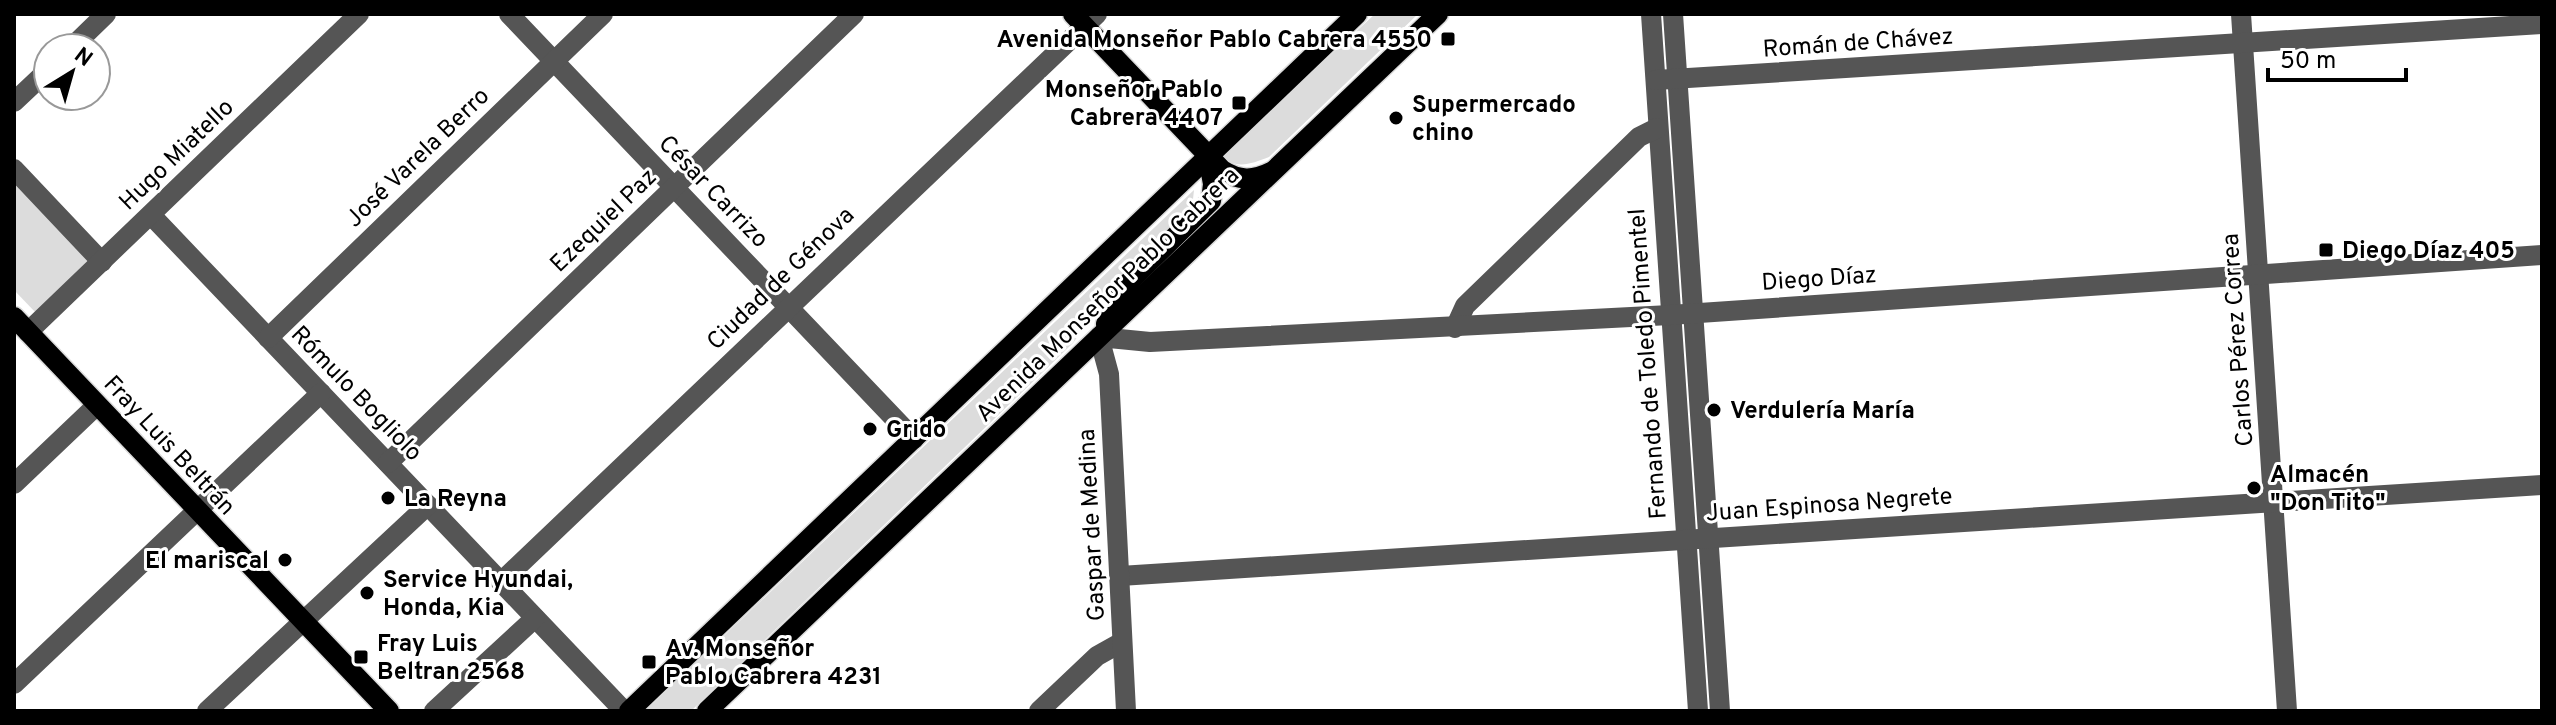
<svg xmlns="http://www.w3.org/2000/svg" width="2556" height="725" font-family="Overpass,sans-serif">
	<style>
		.green { fill: #dcdcdc }
		.lines { fill: none; stroke-linecap: round; stroke-linejoin: round }
		.major-casing { stroke: #dbdbdb; stroke-width: 23 }
		.minor { stroke: #555; stroke-width: 20 }
		.major { stroke: #000; stroke-width: 20 }
		.poi-dot { fill: #000; stroke: #fff; stroke-width: 3 }
		.labels { text-anchor: middle; stroke-width: 6; stroke-linejoin: round; paint-order: stroke }
		.poi-label { font-size: 24px; font-weight: bold; fill: #000; stroke: #fff; text-anchor: start }
		.street-label { font-size: 24px; fill: #000; stroke: #fff }
	</style>
	<rect width="100%" height="100%" fill="#fff"/>
	<g class="green">
		<path d="M1375 14H1418L1269 157C1253 163 1242 168 1226 161L1223 155 1227 150Z"/>
		<path d="M14 181 91 261 37 314 14 290Z"/>
		<path d="M1194 190 1192 208 1115 283 1073 343 691 711H645Z"/>
	</g>
	<g class="lines">
		<g class="major-casing">
			<g id="major">
				<path d="M1073 14 1222 170C1239 181 1253 181 1271 172"/>
				<path d="M14 317 389 711"/>
				<path d="M1106 324 1123 288 1211 201 1213 184 1208 157"/>
				<path d="M629 711 1357 14"/>
				<path d="M707 711 1438 14"/>
			</g>
		</g>
		<g class="minor">
			<path d="M509 14 914 439"/>
			<path d="M1651 14 1698 711"/>
			<path d="M1673 14 1720 711"/>
			<path d="M2241 14 2287 711"/>
			<path d="M71 48 106 14"/>
			<path d="M1656 80 2542 24"/>
			<path d="M14 102 48 70"/>
			<path d="M14 169 102 262"/>
			<path d="M151 215 624 711"/>
			<path d="M1455 328 1465 306 1639 137 1657 128"/>
			<path d="M28 332 359 14"/>
			<path d="M268 338 603 14"/>
			<path d="M388 463 854 14"/>
			<path d="M14 484 97 405"/>
			<path d="M1120 576 2542 485"/>
			<path d="M501 582 1097 14"/>
			<path d="M14 684 321 393"/>
			<path d="M207 711 428 505"/>
			<path d="M434 711 535 618"/>
			<path d="M1039 711 1097 656 1122 642"/>
			<path d="M1126 711 1109 374 1099 337 1150 342 1670 315 2542 255"/>
		</g>
		<use href="#major" class="major"/>
	</g>
	<g class="poi-dot">
		<rect x="1440" y="31" width="16" height="16" rx="4"/>
		<rect x="1231" y="95" width="16" height="16" rx="4"/>
		<circle cx="1396" cy="118" r="8"/>
		<rect x="2318" y="242" width="16" height="16" rx="4"/>
		<circle cx="1714" cy="410" r="8"/>
		<circle cx="870" cy="429" r="8"/>
		<circle cx="2254" cy="488" r="8"/>
		<circle cx="388" cy="498" r="8"/>
		<circle cx="285" cy="560" r="8"/>
		<circle cx="367" cy="593" r="8"/>
		<rect x="353" y="649" width="16" height="16" rx="4"/>
		<rect x="641" y="654" width="16" height="16" rx="4"/>
	</g>
	<g class="labels">
		<g class="poi-label">
			<text x="1432" y="47" text-anchor="end">Avenida Monseñor Pablo Cabrera 4550</text>
			<text x="1223" y="97" text-anchor="end">Monseñor Pablo<tspan x="1223" dy="28">Cabrera 4407</tspan></text>
			<text x="1412" y="112">Supermercado<tspan x="1412" dy="28">chino</tspan></text>
			<text x="2342" y="258">Diego Díaz 405</text>
			<text x="1730" y="418">Verdulería María</text>
			<text x="886" y="437">Grido</text>
			<text x="2270" y="482">Almacén<tspan x="2270" dy="28">"Don Tito"</tspan></text>
			<text x="404" y="506">La Reyna</text>
			<text x="269" y="568" text-anchor="end">El mariscal</text>
			<text x="383" y="587">Service Hyundai,<tspan x="383" dy="28">Honda, Kia</tspan></text>
			<text x="377" y="651">Fray Luis<tspan x="377" dy="28">Beltran 2568</tspan></text>
			<text x="665" y="656">Av. Monseñor<tspan x="665" dy="28">Pablo Cabrera 4231</tspan></text>
		</g>
		<g class="street-label">
			<text transform="translate(1858 42) rotate(-4)" y="8">Román de Chávez</text>
			<text transform="translate(176 154) rotate(-44)" y="8">Hugo Miatello</text>
			<text transform="translate(417 157) rotate(-44)" y="8">José Varela Berro</text>
			<text transform="translate(714 191) rotate(46)" y="8">César Carrizo</text>
			<text transform="translate(603 220) rotate(-44)" y="8">Ezequiel Paz</text>
			<text transform="translate(780 278) rotate(-44)" y="8">Ciudad de Génova</text>
			<text transform="translate(1819 278) rotate(-4)" y="8">Diego Díaz</text>
			<text transform="translate(1107 294) rotate(-44)" y="8">Avenida Monseñor Pablo Cabrera</text>
			<text transform="translate(2237 340) rotate(-94)" y="8">Carlos Pérez Correa</text>
			<text transform="translate(1647 364) rotate(-94)" y="8">Fernando de Toledo Pimentel</text>
			<text transform="translate(357 393) rotate(46)" y="8">Rómulo Bogliolo</text>
			<text transform="translate(170 445) rotate(47)" y="8">Fray Luis Beltrán</text>
			<text transform="translate(1829 504) rotate(-4)" y="8">Juan Espinosa Negrete</text>
			<text transform="translate(1091 525) rotate(-93)" y="8">Gaspar de Medina</text>
		</g>
	</g>
	<rect width="2556" height="725" fill="none" stroke="#000000" stroke-width="32"/>
	<g transform="translate(72 72) rotate(37)"><circle r="38" fill="#ffffff" stroke="#999999" stroke-width="2"/>
	<path d="M0-6L14 30L0 20L-14 30Z" fill="#000000"/>
	<text y="-12" font-size="22" font-weight="bold" text-anchor="middle" fill="#000000">N</text>
	</g>
	<path d="M2268 68v12h138v-12" fill="none" stroke="#000000" stroke-width="4"/>
	<text x="2280" y="68" font-size="24" fill="#000000" stroke="#ffffff" stroke-width="6" paint-order="stroke">50 m</text>
</svg>
